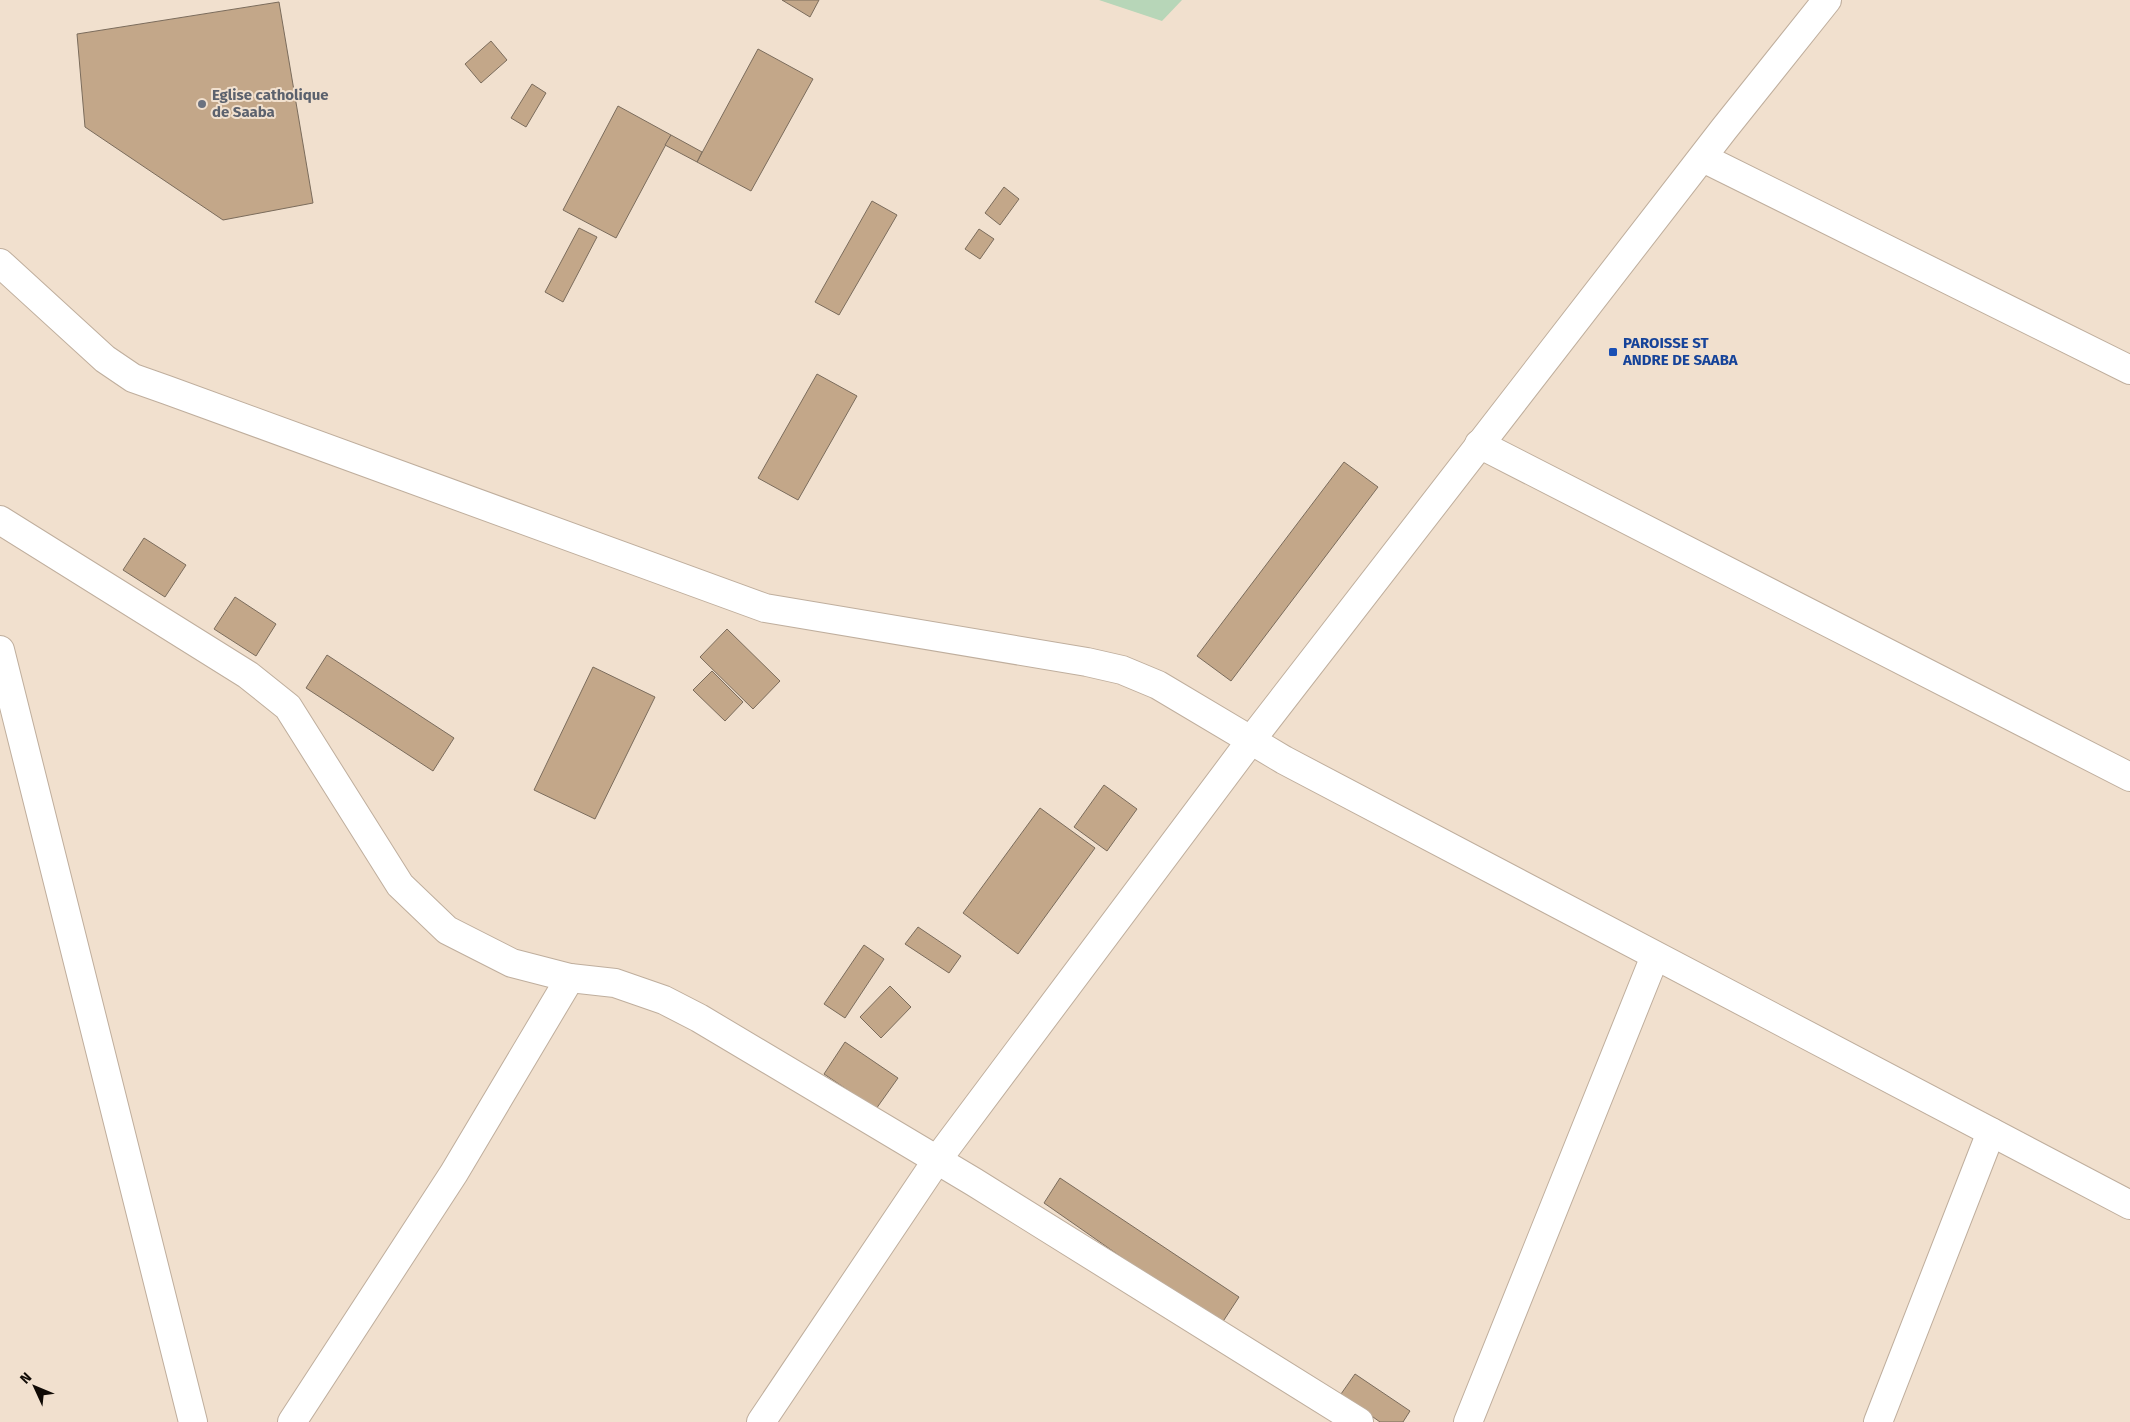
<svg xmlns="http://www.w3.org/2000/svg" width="2130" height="1422" font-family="'Fira Sans',sans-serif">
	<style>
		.green { fill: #b7d6b8 }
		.building { fill: #c3a789; stroke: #7b6c5c }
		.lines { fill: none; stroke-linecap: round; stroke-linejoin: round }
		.minor-casing { stroke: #bfae9d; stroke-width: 30 }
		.minor { stroke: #fff; stroke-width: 28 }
		.worship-dot { fill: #6b7280; stroke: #f1e0ce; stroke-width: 2 }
		.transit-dot { fill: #1a4fb4; stroke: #f1e0ce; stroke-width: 2 }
		.labels { text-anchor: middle; stroke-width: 4; stroke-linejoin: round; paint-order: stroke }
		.worship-label { font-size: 15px; font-weight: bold; fill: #5b616d; stroke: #f1e0ce; text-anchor: start }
		.transit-label { font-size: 15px; font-weight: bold; fill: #164399; stroke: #f1e0ce; text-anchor: start }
	</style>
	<rect width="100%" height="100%" fill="#f1e0ce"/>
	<path class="green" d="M1099 0H1182L1162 21Z"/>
	<g class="building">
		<path d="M782 0H819L810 17Z"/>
		<path d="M279 2 313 203 223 220 85 127 77 34Z"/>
		<path d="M491 41 507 60 481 83 465 64Z"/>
		<path d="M758 49 813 79 751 191 697 162Z"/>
		<path d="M532 84 546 93 526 127 511 118Z"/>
		<path d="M618 106 671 135 616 238 563 210Z"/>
		<path d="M671 135 702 152 697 162 665 145Z"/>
		<path d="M1004 187 1019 199 1000 225 985 213Z"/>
		<path d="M872 201 897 215 839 315 815 302Z"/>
		<path d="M579 228 597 237 563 302 545 292Z"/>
		<path d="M979 229 994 239 980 259 965 249Z"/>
		<path d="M817 374 857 396 798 500 758 478Z"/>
		<path d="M1344 462 1378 487 1231 681 1197 656Z"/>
		<path d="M144 538 186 565 165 597 123 570Z"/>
		<path d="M235 597 276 624 256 656 214 629Z"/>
		<path d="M727 629 780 681 753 709 700 657Z"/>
		<path d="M327 655 454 738 433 771 306 688Z"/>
		<path d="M593 667 655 697 595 819 534 790Z"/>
		<path d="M712 671 743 702 725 721 693 690Z"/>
		<path d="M1104 785 1137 809 1107 851 1074 827Z"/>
		<path d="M1040 808 1095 848 1018 954 963 913Z"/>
		<path d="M918 927 961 956 949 973 905 944Z"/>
		<path d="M864 945 884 959 845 1018 824 1004Z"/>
		<path d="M890 986 911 1007 881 1038 860 1017Z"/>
		<path d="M845 1042 898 1078 876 1109 824 1074Z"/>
		<path d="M1060 1178 1239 1297 1220 1326 1044 1203Z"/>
		<path d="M1355 1374 1410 1411 1403 1422H1380L1341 1394Z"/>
	</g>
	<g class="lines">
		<g class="minor-casing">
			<g id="minor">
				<path d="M1703 158 2130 370"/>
				<path d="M0 263 105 359 133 378 167 390 765 608 1087 662 1122 670 1158 685 1284 760 2130 1205"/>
				<path d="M1479 444 2130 777"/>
				<path d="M0 520 248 675 288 707 400 885 447 930 512 963 570 978 615 983 664 1000 699 1018 974 1182 1359 1422"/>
				<path d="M0 650 193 1422"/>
				<path d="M292 1422 454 1173 570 978"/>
				<path d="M761 1422 937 1160 1252 739 1724 129 1827 0"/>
				<path d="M1468 1422 1655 956"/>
				<path d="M1878 1422 1991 1132"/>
			</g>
		</g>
		<use href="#minor" class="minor"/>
	</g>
	<circle class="worship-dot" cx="202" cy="104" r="5"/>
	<rect class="transit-dot" x="1608" y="347" width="10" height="10" rx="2.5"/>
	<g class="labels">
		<g class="worship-label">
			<text x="212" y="100">Eglise catholique<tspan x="212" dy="17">de Saaba</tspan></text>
		</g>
		<g class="transit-label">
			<text x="1623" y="348">PAROISSE ST<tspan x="1623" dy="17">ANDRE DE SAABA</tspan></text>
		</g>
	</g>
	<g transform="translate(35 1387) rotate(314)" stroke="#f1e0ce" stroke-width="4" paint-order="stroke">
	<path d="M0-4L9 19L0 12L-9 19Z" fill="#100a05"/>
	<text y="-8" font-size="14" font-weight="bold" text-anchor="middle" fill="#100a05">N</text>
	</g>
</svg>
